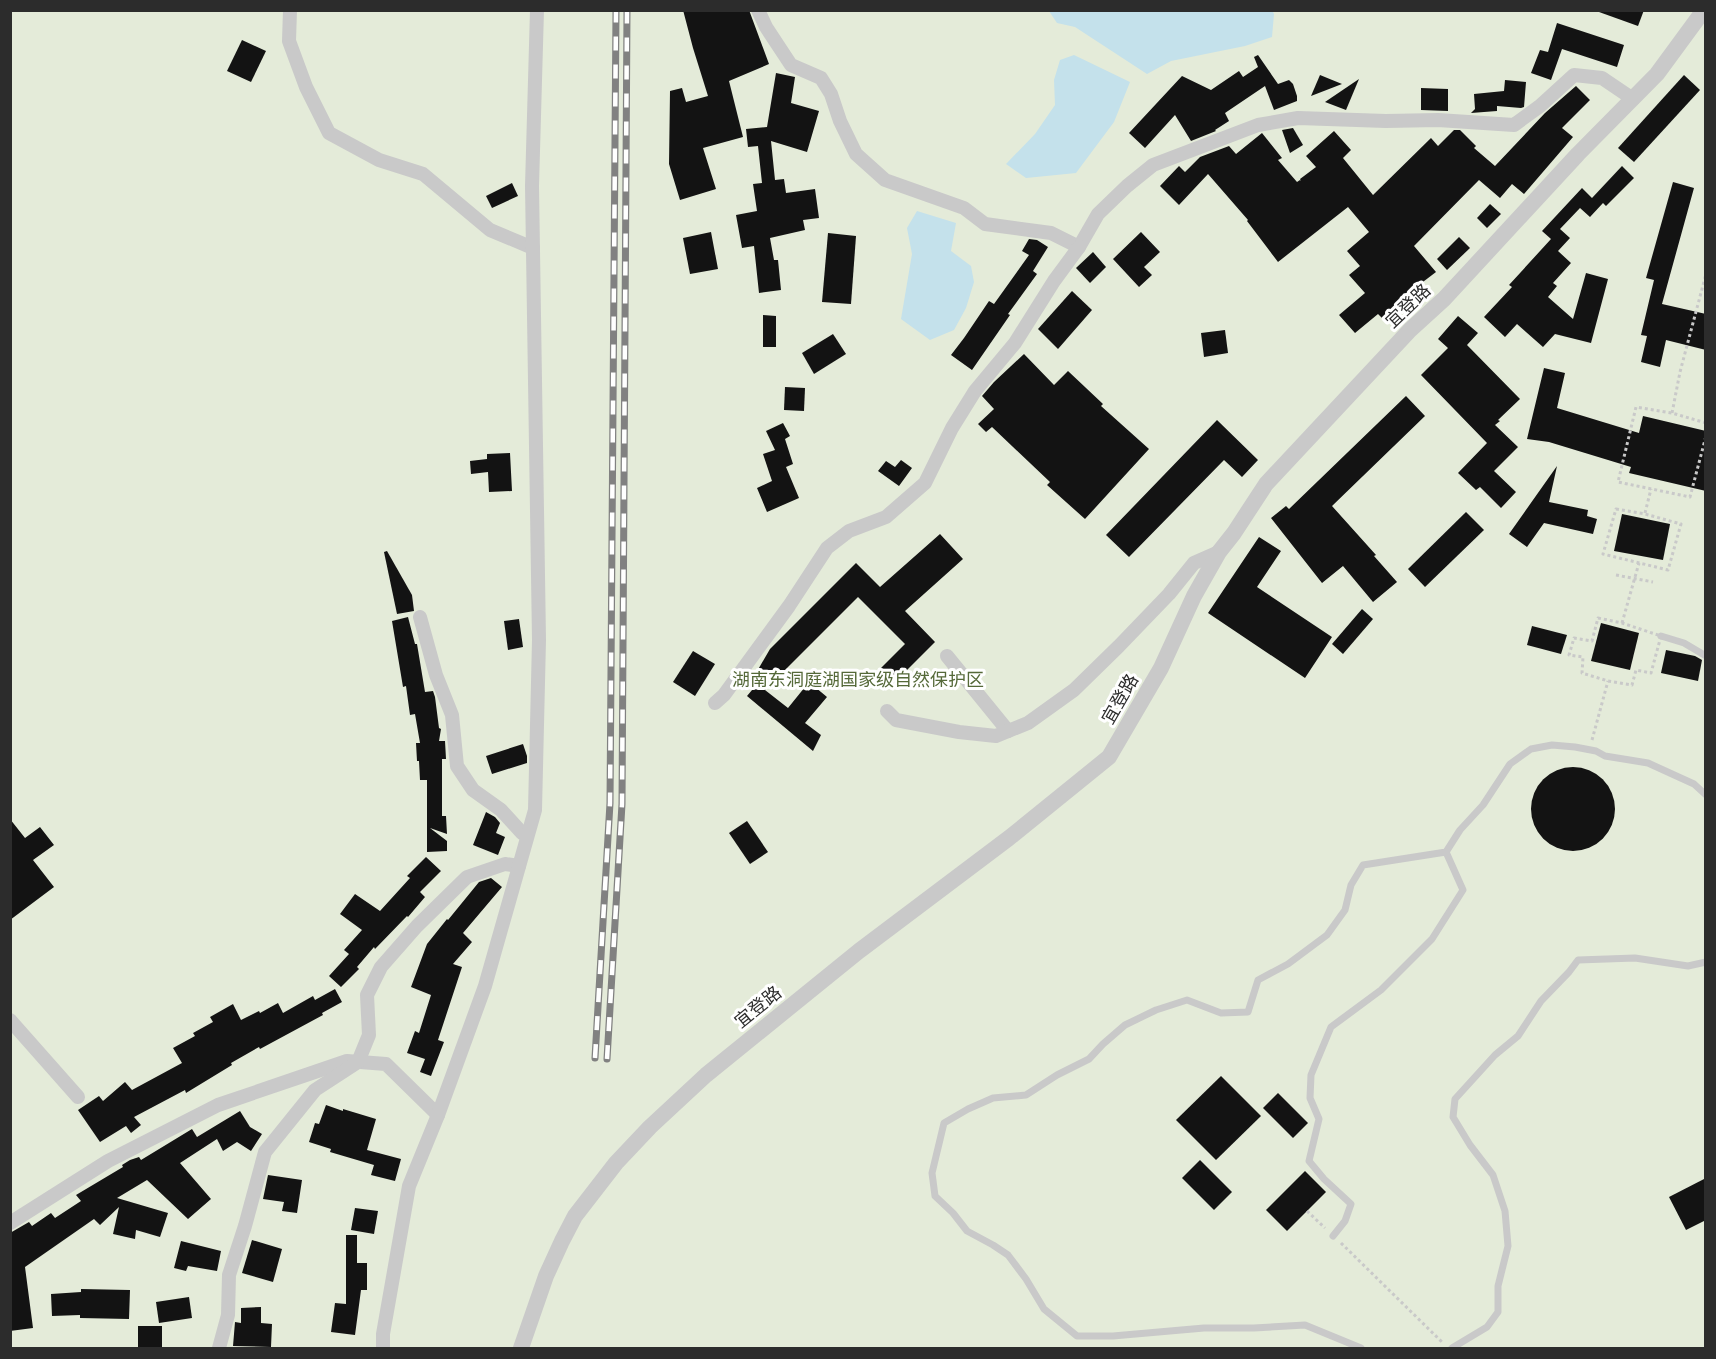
<svg xmlns="http://www.w3.org/2000/svg" width="1716" height="1359" font-family="'DejaVu Sans','Noto Sans SC',sans-serif">
	<style>
		.green { fill: #e4ebd9 }
		.water { fill: #c4e1eb }
		.building { fill: #131313 }
		.lines { fill: none; stroke-linecap: round; stroke-linejoin: round }
		.path { stroke: #c9c9c9; stroke-width: 3; stroke-dasharray: 3 3; stroke-linecap: butt }
		.service { stroke: #c9c9c9; stroke-width: 7 }
		.minor { stroke: #c9c9c9; stroke-width: 14 }
		.tertiary { stroke: #c9c9c9; stroke-width: 16 }
		.rail-casing { stroke: #818181; stroke-width: 7 }
		.rail { stroke: #fff; stroke-width: 4.5; stroke-dasharray: 14; stroke-linecap: butt }
		.labels { text-anchor: middle; stroke-width: 6; stroke-linejoin: round; paint-order: stroke }
		.street-label { font-size: 18px; fill: #2c2c2c; stroke: #fff }
		.park-label { font-size: 18px; fill: #556939; stroke: #fff }
	</style>
	<rect width="100%" height="100%" fill="#fff"/>
	<path class="green" d="M10 11H1705V1348H11Z"/>
	<g class="water">
		<path d="M1272 10 1274 14 1272 37 1245 46 1171 61 1147 74 1075 27 1057 23 1049 11Z"/>
		<path d="M1074 55 1130 82 1114 122 1076 173 1026 178 1006 164 1035 134 1055 105 1054 80 1060 60Z"/>
		<path d="M917 211 956 223 951 251 971 266 974 282 966 308 954 330 930 340 901 319 912 254 907 228Z"/>
	</g>
	<g class="building">
		<path d="M683 10H749L769 64 729 81 743 137 703 148 716 189 680 200 669 164 670 91 682 88 686 102 708 96 693 48Z"/>
		<path d="M1599 10H1644L1638 26 1599 12Z"/>
		<path d="M1557 23 1624 45 1617 67 1562 49 1551 80 1531 73 1540 50 1548 52Z"/>
		<path d="M242 40 266 51 251 82 227 71Z"/>
		<path d="M1258 55 1278 84 1289 80 1293 84 1297 96V101L1274 110 1265 86 1225 113 1229 121 1215 130 1216 131 1191 141 1175 115 1145 148 1129 133 1182 76 1211 90 1239 71 1243 77 1258 67 1254 57Z"/>
		<path d="M776 73 795 77 791 103 819 111 807 152 771 141 775 180 784 179 786 193 815 189 819 218 803 220 805 230 770 238 774 260H778L781 290 759 293 754 246 742 248 736 215 757 211 753 184 762 183 758 146 748 147 746 129 767 127Z"/>
		<path d="M1320 75 1342 84 1311 96Z"/>
		<path d="M1684 75 1700 90 1634 162 1618 148Z"/>
		<path d="M1359 79 1346 110 1325 102Z"/>
		<path d="M1505 80 1526 82 1524 107 1521 108 1497 106V111L1471 113 1475 109 1474 94 1504 91Z"/>
		<path d="M1576 86 1590 100 1562 128 1573 137 1524 194 1512 184 1500 198 1479 180 1414 246 1436 272 1415 288 1382 318 1378 314 1355 333 1339 315 1365 293 1349 275 1360 266 1347 251 1369 232 1348 207 1278 262 1247 221 1248 220 1208 174 1179 205 1160 186 1179 166 1185 172 1200 157 1229 146 1236 154 1262 133 1282 158 1278 160 1297 182 1300 180 1301 181 1300 179 1316 167 1306 156 1334 131 1351 150 1343 158 1373 195 1431 138 1438 146 1454 130H1460L1476 146 1474 148 1495 166 1545 113Z"/>
		<path d="M1421 88 1448 89V111L1421 110Z"/>
		<path d="M1293 128 1303 145 1290 153 1282 130Z"/>
		<path d="M1622 166 1634 178 1606 206 1603 203 1590 217 1580 208 1560 229 1570 238 1558 251 1571 263 1553 283 1557 286 1548 297 1573 319 1586 273 1608 279 1591 343 1555 334 1543 347 1517 324 1505 337 1484 317 1512 287 1509 285 1551 239 1542 231 1582 188 1592 198Z"/>
		<path d="M1673 182 1694 188 1662 304 1706 314V350L1666 340 1660 367 1641 362 1647 336 1641 335 1654 280 1646 278Z"/>
		<path d="M512 183 518 196 492 208 486 196Z"/>
		<path d="M1490 204 1501 214 1487 228 1477 218Z"/>
		<path d="M711 232 718 269 690 274 683 238Z"/>
		<path d="M1141 232 1160 252 1144 267 1152 275 1139 287 1113 259Z"/>
		<path d="M828 233 856 236 851 304 822 302Z"/>
		<path d="M1459 237 1470 248 1447 270 1437 259Z"/>
		<path d="M1029 239 1037 240 1048 247 1033 271 1037 274 1008 314 1010 315 972 370 951 355 964 338 989 301 994 304 1029 255 1022 251Z"/>
		<path d="M1093 252 1106 267 1090 283 1076 268Z"/>
		<path d="M1072 291 1092 310 1058 349 1038 329Z"/>
		<path d="M763 315 776 316V347H763Z"/>
		<path d="M1458 316 1478 333 1467 345 1520 399 1498 420 1500 421 1495 425 1518 447 1494 471 1516 492 1501 508 1480 487 1476 490 1458 473 1487 443 1421 375 1448 348 1438 339Z"/>
		<path d="M1225 330 1228 353 1204 357 1201 333Z"/>
		<path d="M833 334 846 354 814 374 802 353Z"/>
		<path d="M1024 354 1054 385 1068 371 1103 404 1101 406 1149 449 1085 519 1047 485 1050 482 992 427 986 432 978 424 994 409 982 396 994 382Z"/>
		<path d="M1544 368 1565 373 1557 408 1639 433 1643 416 1706 431V491L1629 473 1631 467 1549 442 1527 439Z"/>
		<path d="M785 387 805 388 804 411 784 410Z"/>
		<path d="M1406 396 1425 416 1332 506 1376 555 1374 556 1397 582 1373 602 1343 566 1322 583 1271 518 1286 506 1289 509Z"/>
		<path d="M1217 420 1258 460 1242 477 1224 460 1129 557 1106 535Z"/>
		<path d="M783 423 790 436 785 439 793 464 786 467 799 498 767 512 757 488 772 481 763 454 775 450 766 431Z"/>
		<path d="M510 453 512 491 489 492 488 472 471 474 470 461 487 459V454Z"/>
		<path d="M901 460 912 468 899 486 878 471 886 461 895 467Z"/>
		<path d="M1557 466 1549 502 1588 510 1587 516 1597 519 1593 534 1544 523 1527 547 1509 534Z"/>
		<path d="M1466 512 1484 530 1425 587 1408 569Z"/>
		<path d="M1622 514 1670 524 1663 560 1614 551Z"/>
		<path d="M940 534 963 559 905 611 935 642 892 685 878 671 905 644 858 597 765 690 788 708 809 682 827 697 805 723 821 735 813 751 747 696 763 677 756 673 770 649 856 563 880 587Z"/>
		<path d="M1259 537 1281 551 1257 587 1332 637 1305 678 1208 613Z"/>
		<path d="M387 551 412 595 414 611 397 614 384 552Z"/>
		<path d="M1362 609 1373 619 1343 654 1332 644Z"/>
		<path d="M408 617 415 644H417L425 692 433 691 435 697 439 728 441 729 439 741H445L446 759H442V816H446L447 834 430 828 447 841V851L427 852V780H420L419 761H417L416 743H420L415 714 410 715 406 686 403 687 392 621Z"/>
		<path d="M519 619 523 647 508 650 504 621Z"/>
		<path d="M1601 623 1639 633 1630 670 1591 661Z"/>
		<path d="M1532 626 1567 635 1561 654 1527 645Z"/>
		<path d="M1666 650 1695 656 1702 660 1698 681 1661 673Z"/>
		<path d="M693 651 715 664 695 696 673 682Z"/>
		<path d="M523 744 527 756V763L492 774 486 756Z"/>
		<circle cx="1573" cy="809" r="42"/>
		<path d="M486 812 495 817 500 823 496 833 505 837 498 855 473 845Z"/>
		<path d="M10 819 25 838 40 827 54 845 33 860 54 887 10 920Z"/>
		<path d="M747 821 768 852 750 864 729 833Z"/>
		<path d="M426 857 441 871 420 892 425 897 408 917 407 916 375 949 374 947 357 967 359 969 341 987 329 976 349 954 344 950 362 930 340 914 355 894 380 911 410 878 407 876Z"/>
		<path d="M491 878 502 887 463 933 472 942 453 964 462 967 438 1040 444 1042 431 1076 420 1072 425 1059 407 1053 415 1031 419 1033 431 995 411 987 427 944 447 919 448 920 479 882Z"/>
		<path d="M335 989 342 1002 322 1013 323 1015 260 1049 259 1047 231 1063 232 1065 186 1093 185 1090 134 1117 141 1125 131 1133 126 1126 100 1142 78 1110 99 1096 103 1101 125 1082 132 1090 182 1063 173 1048 195 1036 193 1033 213 1022 210 1017 233 1004 241 1020 259 1011 260 1013 278 1003 283 1013 313 996 315 1000Z"/>
		<path d="M1221 1076 1261 1116 1216 1160 1176 1120Z"/>
		<path d="M1278 1093 1308 1123 1293 1138 1263 1108Z"/>
		<path d="M326 1105 343 1111V1109L376 1119 367 1150 401 1159 395 1181 371 1175 374 1165 330 1152 331 1149 309 1142 315 1123 319 1124Z"/>
		<path d="M240 1111 250 1127 262 1134 251 1151 237 1142 223 1151 217 1139 180 1163 211 1199 188 1219 147 1180 117 1198 168 1213 160 1237 136 1230 135 1239 113 1234 119 1207 100 1225 94 1219 25 1267 33 1328 10 1331V1233L29 1222 32 1226 51 1213 55 1218 81 1201 76 1195 123 1167 122 1165 130 1160 139 1157 141 1160 192 1129 197 1137Z"/>
		<path d="M1200 1160 1232 1192 1214 1210 1182 1178Z"/>
		<path d="M1305 1171 1326 1192 1287 1231 1266 1210Z"/>
		<path d="M268 1175 302 1180 297 1213 282 1211 284 1202 263 1199Z"/>
		<path d="M1706 1178V1220L1686 1230 1669 1197Z"/>
		<path d="M355 1208 378 1211 374 1234 351 1230Z"/>
		<path d="M346 1235H357V1263H367V1290H361L355 1335 331 1332 335 1303 346 1304Z"/>
		<path d="M252 1240 282 1249 273 1282 242 1273Z"/>
		<path d="M181 1241 221 1251 217 1271 188 1266 186 1271 174 1268Z"/>
		<path d="M81 1289 130 1290 129 1319 80 1318V1315L52 1316 51 1294 81 1292Z"/>
		<path d="M189 1297 192 1318 159 1323 156 1302Z"/>
		<path d="M261 1307V1323L272 1324 271 1347 233 1346 235 1322 241 1323V1308Z"/>
		<rect x="138" y="1326" width="24" height="22"/>
	</g>
	<g class="lines">
		<g class="path">
			<path d="M1672 413 1680 372 1706 274"/>
			<path d="M1706 423 1672 413 1636 407 1618 482 1690 497 1706 436"/>
			<path d="M1616 509 1645 514 1681 524 1668 570 1603 554Z"/>
			<path d="M1645 513 1651 489"/>
			<path d="M1616 575 1653 582"/>
			<path d="M1598 618 1622 623 1661 636 1651 673 1636 670 1632 685 1608 681 1582 673 1583 657 1569 655 1574 638 1592 641Z"/>
			<path d="M1622 623 1639 563"/>
			<path d="M1592 740 1608 681"/>
			<path d="M1307 1211 1325 1228"/>
			<path d="M1341 1243 1443 1343"/>
		</g>
		<g class="service">
			<path d="M1661 636 1684 643 1706 656"/>
			<path d="M1333 1236 1345 1221 1351 1204 1324 1179 1309 1161 1319 1119 1310 1098 1311 1075 1331 1027 1381 990 1432 939 1463 890 1446 852"/>
			<path d="M1361 1348 1305 1325 1254 1328H1204L1113 1336H1077L1044 1309 1026 1279 1008 1255 993 1245 967 1231 953 1213 935 1196 932 1173 944 1123 968 1109 993 1098 1026 1095 1057 1075 1089 1059 1103 1044 1125 1025 1156 1010 1187 1000 1221 1013 1248 1012 1258 980 1288 964 1327 935 1345 910 1351 885 1363 865 1446 852 1460 830 1483 805 1510 764 1531 749 1552 745 1575 747 1596 751 1605 756 1648 763 1694 784 1706 795"/>
			<path d="M1452 1348 1487 1327 1498 1312V1286L1508 1246 1505 1211 1493 1175 1470 1145 1453 1117 1455 1099 1495 1055 1518 1036 1541 1001 1569 972 1578 960 1635 958 1688 966 1706 962"/>
		</g>
		<g class="minor">
			<path d="M290 10 289 41 306 87 329 133 379 160 423 174 490 230 533 248"/>
			<path d="M758 10 766 27 791 65 821 78 831 94 840 121 856 154 885 180 964 208 985 224 1051 233 1079 247 1098 214 1127 186 1153 165 1258 125 1298 118 1386 121 1438 120 1514 125 1540 106 1574 75 1602 78 1633 99"/>
			<path d="M420 617 436 675 452 715 457 766 473 790 501 810 522 833"/>
			<path d="M947 656 1008 731"/>
			<path d="M715 703 724 695 789 606 827 548 849 531 886 517 925 483 952 428 975 391 1015 343 1054 281 1079 247"/>
			<path d="M887 711 896 720 959 732 996 736 1028 723 1074 690 1119 646 1169 594 1194 563 1219 552"/>
			<path d="M10 1020 78 1097"/>
			<path d="M10 1223 108 1161 218 1105 347 1061 386 1064 438 1115"/>
			<path d="M219 1348 228 1315 229 1275 245 1226 265 1152 315 1090 358 1062 369 1035 367 995 381 967 417 926 467 877 505 864 519 866"/>
			<path d="M383 1348V1334L409 1186 438 1115 485 986 535 810 539 640 532 186 537 10"/>
		</g>
		<path class="tertiary" d="M521 1348 546 1276 562 1241 575 1216 616 1163 650 1127 706 1075 859 951 1009 838 1109 757 1161 668 1194 596 1219 552 1234 533 1266 484 1410 330 1444 299 1578 154 1657 74 1704 10"/>
		<g class="rail-casing">
			<g id="rail">
				<path d="M595 1058 610 803 616 10"/>
				<path d="M607 1059 622 804 627 10"/>
			</g>
		</g>
		<use href="#rail" class="rail"/>
	</g>
	<g class="labels">
		<g class="street-label">
			<text transform="translate(1408 306) rotate(-44)" y="6">宜登路</text>
			<text transform="translate(1120 699) rotate(-60)" y="6">宜登路</text>
			<text transform="translate(758 1007) rotate(-39)" y="6">宜登路</text>
		</g>
		<g class="park-label">
			<text x="858" y="686">湖南东洞庭湖国家级自然保护区</text>
		</g>
	</g>
	<rect width="1716" height="1359" fill="none" stroke="#2c2c2c" stroke-width="24"/>
</svg>
